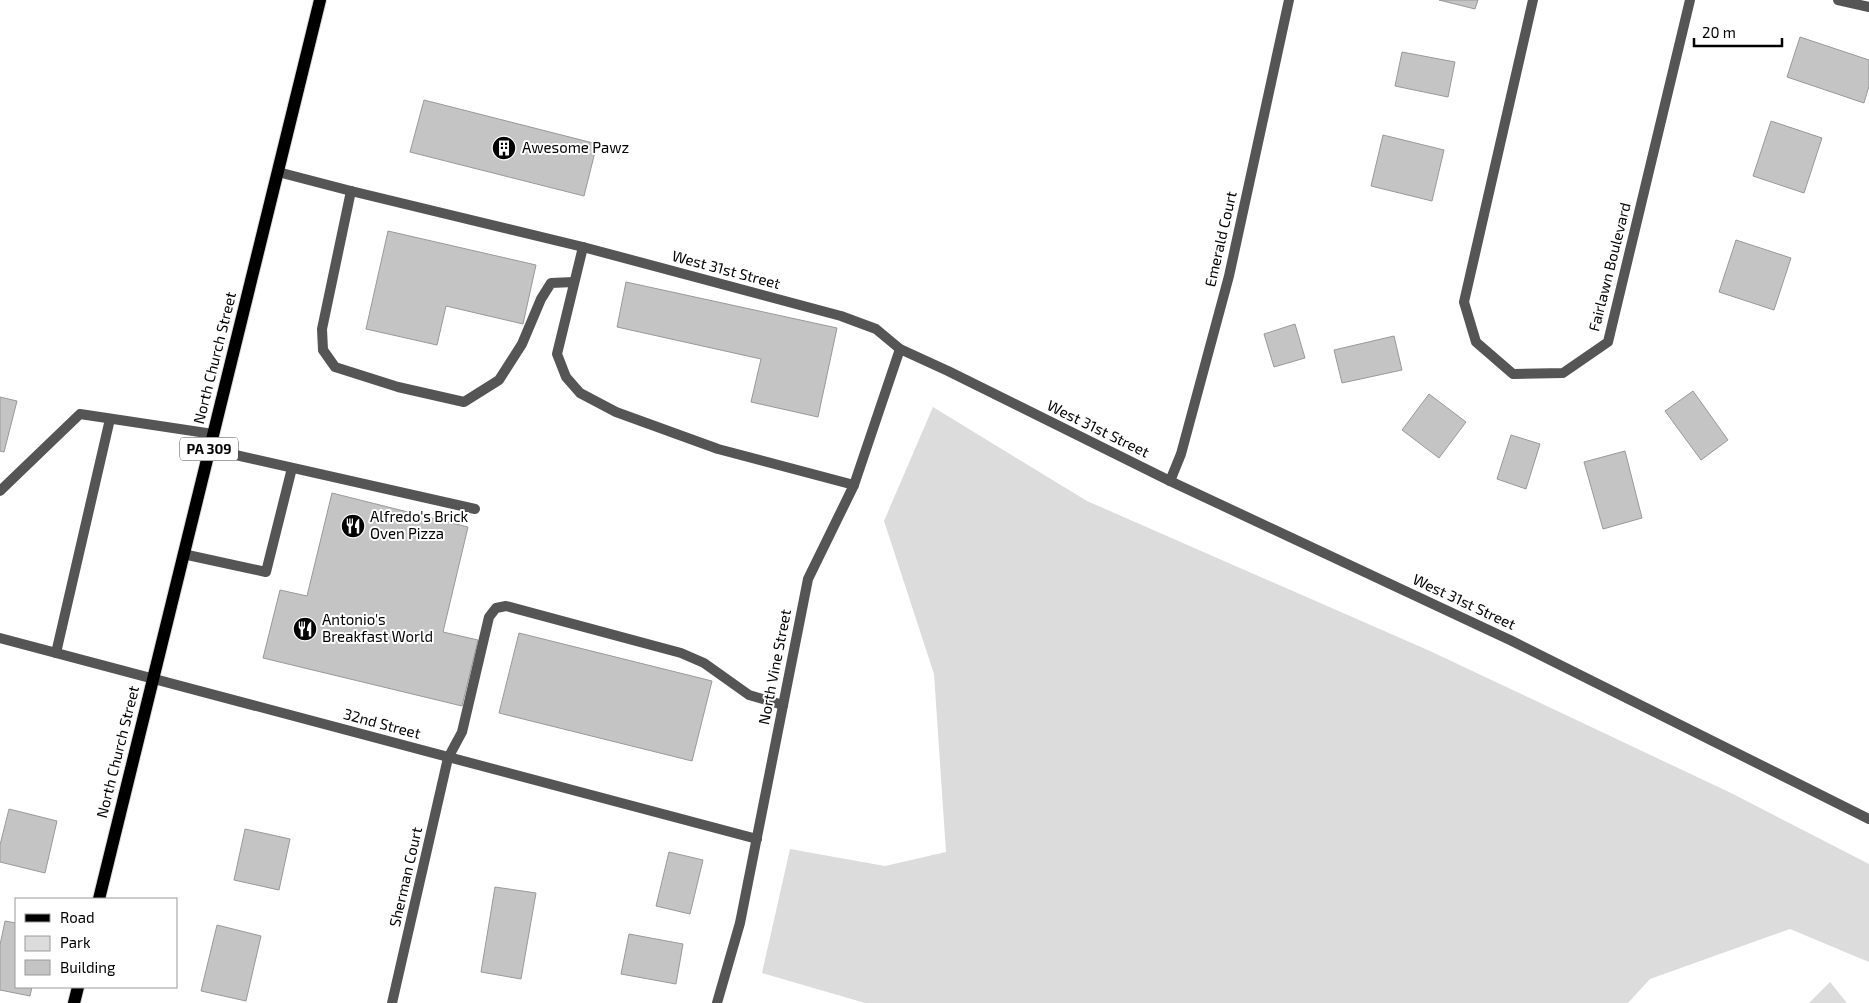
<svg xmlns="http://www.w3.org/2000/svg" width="1869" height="1003" font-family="'Exo 2',sans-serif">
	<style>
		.green { fill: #dcdcdc }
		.building { fill: #c4c4c4; stroke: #999 }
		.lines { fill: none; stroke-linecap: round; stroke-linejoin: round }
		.primary-casing { stroke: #dbdbdb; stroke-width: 14 }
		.lane { stroke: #555; stroke-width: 10 }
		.street { stroke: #555; stroke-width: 10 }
		.primary { stroke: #000; stroke-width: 12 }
		.labels { text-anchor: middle; stroke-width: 4; stroke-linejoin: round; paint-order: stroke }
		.shield { fill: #fff; stroke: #4c4c4c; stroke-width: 1 }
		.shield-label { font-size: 14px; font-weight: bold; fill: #000 }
		.poi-label { font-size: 15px; fill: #000; stroke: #fff; text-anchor: start }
		.street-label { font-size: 15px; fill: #000; stroke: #fff }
	</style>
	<rect width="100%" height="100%" fill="#fff"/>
	<g class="green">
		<path d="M933 407 1087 501 1430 651 1731 793 1869 864V962L1790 929 1650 979 1628 1003H865L762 973 790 849 885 866 946 852 934 674 884 521Z"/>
		<path d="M1830 982 1847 1003H1809Z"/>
	</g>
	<g class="building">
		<path d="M1439 0H1478L1475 9Z"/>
		<path d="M1800 37 1869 60V86L1864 103 1787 77Z"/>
		<path d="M1402 52 1455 62 1448 97 1395 86Z"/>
		<path d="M424 100 597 144 584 196 410 152Z"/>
		<path d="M1771 121 1822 138 1804 193 1753 176Z"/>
		<path d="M1383 135 1444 150 1432 201 1371 186Z"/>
		<path d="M388 231 536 265 523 324 446 306 437 345 366 329Z"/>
		<path d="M1736 240 1791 258 1774 310 1719 292Z"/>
		<path d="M626 282 837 328 818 417 751 402 761 359 617 327Z"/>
		<path d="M1295 324 1305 358 1274 367 1264 334Z"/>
		<path d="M1394 336 1402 370 1342 383 1334 350Z"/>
		<path d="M1693 391 1728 440 1701 460 1665 411Z"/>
		<path d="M1429 394 1466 422 1439 458 1402 430Z"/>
		<path d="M0 397 17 401 4 452 0 451Z"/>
		<path d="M1511 435 1540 444 1526 489 1497 479Z"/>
		<path d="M1625 451 1642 518 1603 529 1584 462Z"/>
		<path d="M332 493 468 527 443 632 478 640 462 706 263 658 280 590 307 596Z"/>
		<path d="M519 633 712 681 692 761 499 713Z"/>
		<path d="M9 809 57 821 45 873 0 862V845Z"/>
		<path d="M245 829 290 839 279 890 234 880Z"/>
		<path d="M669 852 703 860 690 914 656 906Z"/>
		<path d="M495 887 536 893 521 979 481 972Z"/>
		<path d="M5 921 16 923V987H32L30 996 0 990V945Z"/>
		<path d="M217 925 261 936 246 1001 201 991Z"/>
		<path d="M629 934 683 944 676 984 621 974Z"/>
	</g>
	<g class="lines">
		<g class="primary-casing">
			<g id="primary">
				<path d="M99 899 320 0"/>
				<path d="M74 1003 78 987"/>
			</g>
		</g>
		<g class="lane">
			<path d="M351 191 322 329 323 350 335 367 398 387 464 402 499 380 522 344 541 299 551 283 574 282"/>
			<path d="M583 247 557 354 566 377 580 393 616 412 718 449 854 485"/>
			<path d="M209 449 475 509"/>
			<path d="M0 491 80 414 213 434"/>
			<path d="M183 554 266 572 292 468"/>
			<path d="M56 653 110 419"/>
			<path d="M448 758 462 732 489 617 496 608 506 606 681 653 704 663 749 695 783 705"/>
		</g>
		<g class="street">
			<path d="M1533 0 1464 302 1476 342 1513 374 1563 373 1608 342 1690 0"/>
			<path d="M1838 0 1869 7"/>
			<path d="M278 172 351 191 583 247 841 316 876 329 900 349 948 371 1170 481 1512 641 1869 819"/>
			<path d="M1170 481 1181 454 1229 276 1289 0"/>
			<path d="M0 638 757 839"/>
			<path d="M392 1003 448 758"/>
			<path d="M717 1003 740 923 808 579 854 485 900 349"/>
		</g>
		<use href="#primary" class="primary"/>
	</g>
	<defs>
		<g id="building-disc" transform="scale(1.25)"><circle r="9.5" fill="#000" stroke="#fff"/><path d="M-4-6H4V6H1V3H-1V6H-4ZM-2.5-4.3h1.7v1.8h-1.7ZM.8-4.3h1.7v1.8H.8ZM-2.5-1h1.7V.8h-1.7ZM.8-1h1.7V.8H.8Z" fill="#fff"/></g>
		<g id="restaurant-disc" transform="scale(1.25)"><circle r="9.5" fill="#000" stroke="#fff"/><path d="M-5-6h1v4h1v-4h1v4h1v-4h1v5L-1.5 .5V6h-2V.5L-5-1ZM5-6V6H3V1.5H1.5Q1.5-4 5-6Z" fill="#fff"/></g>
	</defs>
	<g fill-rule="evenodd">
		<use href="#building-disc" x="504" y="148"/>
		<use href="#restaurant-disc" x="353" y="526"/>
		<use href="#restaurant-disc" x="305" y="629"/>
	</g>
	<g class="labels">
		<rect class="shield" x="180" y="437.5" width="58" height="23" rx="4"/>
		<g class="shield-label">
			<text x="209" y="454">PA 309</text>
		</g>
		<g class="poi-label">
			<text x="522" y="153">Awesome Pawz</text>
			<text x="370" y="522">Alfredo's Brick<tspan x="370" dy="17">Oven Pizza</tspan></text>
			<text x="322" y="625">Antonio's<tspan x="322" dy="17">Breakfast World</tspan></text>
		</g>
		<g class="street-label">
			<text transform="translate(1221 239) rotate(-77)" y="5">Emerald Court</text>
			<text transform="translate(1610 267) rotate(-76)" y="5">Fairlawn Boulevard</text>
			<text transform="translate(726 270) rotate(15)" y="5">West 31st Street</text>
			<text transform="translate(215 358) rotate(-76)" y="5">North Church Street</text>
			<text transform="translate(1098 429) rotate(26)" y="5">West 31st Street</text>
			<text transform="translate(1464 602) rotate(25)" y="5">West 31st Street</text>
			<text transform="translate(775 667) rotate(-79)" y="5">North Vine Street</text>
			<text transform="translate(382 724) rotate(15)" y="5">32nd Street</text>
			<text transform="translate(118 752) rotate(-76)" y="5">North Church Street</text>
			<text transform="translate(406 877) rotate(-77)" y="5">Sherman Court</text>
		</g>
	</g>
	<rect x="15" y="898" width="162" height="90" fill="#ffffff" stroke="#999999"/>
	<rect x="25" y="914" width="25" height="8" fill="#000000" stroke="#999999"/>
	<text x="60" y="923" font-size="15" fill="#000000">Road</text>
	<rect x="25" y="936" width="25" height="15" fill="#dcdcdc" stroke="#999999"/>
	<text x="60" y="948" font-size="15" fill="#000000">Park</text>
	<rect x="25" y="960" width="25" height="15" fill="#c4c4c4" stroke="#999999"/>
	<text x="60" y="973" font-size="15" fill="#000000">Building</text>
	<path d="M1694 38v8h88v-8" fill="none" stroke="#000000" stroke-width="2.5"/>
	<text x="1702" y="38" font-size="15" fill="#000000" stroke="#ffffff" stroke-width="4" paint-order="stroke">20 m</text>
</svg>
